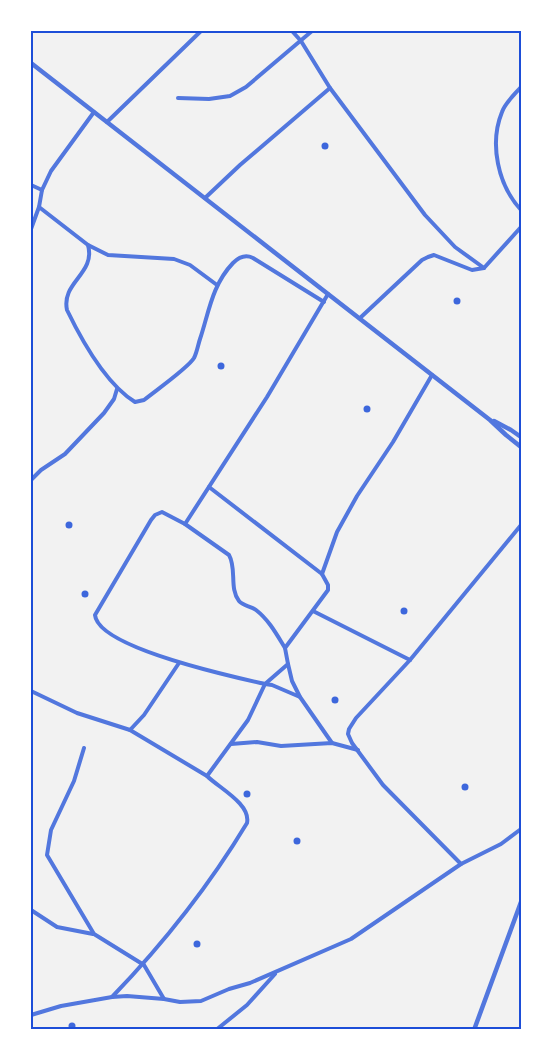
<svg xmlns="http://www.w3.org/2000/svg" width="552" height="1061" font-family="'Roboto Serif',serif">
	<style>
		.building { fill: #3d67dc }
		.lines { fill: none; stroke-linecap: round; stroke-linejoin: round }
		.minor { stroke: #5277de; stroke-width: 4 }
		.tertiary { stroke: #5277de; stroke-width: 4.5 }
		.neatline { fill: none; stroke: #1d4ed8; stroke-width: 2 }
	</style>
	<rect width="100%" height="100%" fill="#f2f2f2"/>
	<g class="building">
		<circle cx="325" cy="146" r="3.5"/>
		<circle cx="457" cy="301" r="3.5"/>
		<circle cx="221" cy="366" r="3.5"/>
		<circle cx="367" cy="409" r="3.5"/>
		<circle cx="69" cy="525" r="3.5"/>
		<circle cx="85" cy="594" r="3.5"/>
		<circle cx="404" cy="611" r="3.5"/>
		<circle cx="335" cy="700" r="3.5"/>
		<circle cx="465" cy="787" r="3.5"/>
		<circle cx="247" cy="794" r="3.5"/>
		<circle cx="297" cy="841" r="3.5"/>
		<circle cx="197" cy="944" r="3.5"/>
		<circle cx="72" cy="1026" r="3.5"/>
	</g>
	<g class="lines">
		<g class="minor">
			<path d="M292 31 301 41 330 88 425 215 455 247 484 268"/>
			<path d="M521 87C515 94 505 103 502 112 489 144 498 185 521 210"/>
			<path d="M178 98 209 99 230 96 246 87 312 31"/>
			<path d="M107 122 201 31"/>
			<path d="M31 185 42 190"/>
			<path d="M205 198 240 165 330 88"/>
			<path d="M39 207 88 245C96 274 61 282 67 310 82 341 106 384 135 402L144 400C155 391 188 368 194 358 197 352 198 345 200 339 209 312 212 285 233 263 239 257 245 254 253 258L324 302"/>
			<path d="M31 229 39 207 42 190 51 171 94 112"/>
			<path d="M88 245 108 255 174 259 190 265 217 285"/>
			<path d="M360 318 422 260 428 257 434 255 439 257 472 270 484 268 521 227"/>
			<path d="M31 480 41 470 65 454 104 413 114 399 117 389"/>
			<path d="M185 524 267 397 328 294"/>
			<path d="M322 574 337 532 357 496 393 442 432 375"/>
			<path d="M313 611 410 660"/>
			<path d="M285 648C277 635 269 620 256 610 251 606 243 606 239 601 229 588 237 569 229 555L185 524 162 512 155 515 151 520 95 615C98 648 234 677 265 684L272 685 300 697"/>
			<path d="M288 664 292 681 300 697 332 743"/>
			<path d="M31 691 77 713 130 730 207 776C219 788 251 804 247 823 209 886 163 944 112 997"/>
			<path d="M130 730 144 715 179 663"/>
			<path d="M231 744 257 742 281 746 332 743 358 750"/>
			<path d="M84 748 74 781 51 830 47 855 94 934 144 965 164 999"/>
			<path d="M207 776 248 720 265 684 288 664 285 648 328 590V585L322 574 209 487"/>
			<path d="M461 864 383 785 352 743 348 734 349 729 356 718 410 660 521 525"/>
			<path d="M31 910 57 927 93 934"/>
			<path d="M31 1015 61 1006 112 997 127 996 164 999 180 1002 201 1001 229 989 250 983 351 939 461 864 501 844 521 829"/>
			<path d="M216 1030 247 1005 275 974"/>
		</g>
		<g class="tertiary">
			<path d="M31 63 490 420 506 435 521 447"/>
			<path d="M494 421 511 430 521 437"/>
			<path d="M474 1030 521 902"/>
		</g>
	</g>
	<rect width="552" height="1061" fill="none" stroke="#ffffff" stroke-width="65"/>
	<rect x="32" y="32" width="488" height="996" class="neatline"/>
</svg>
